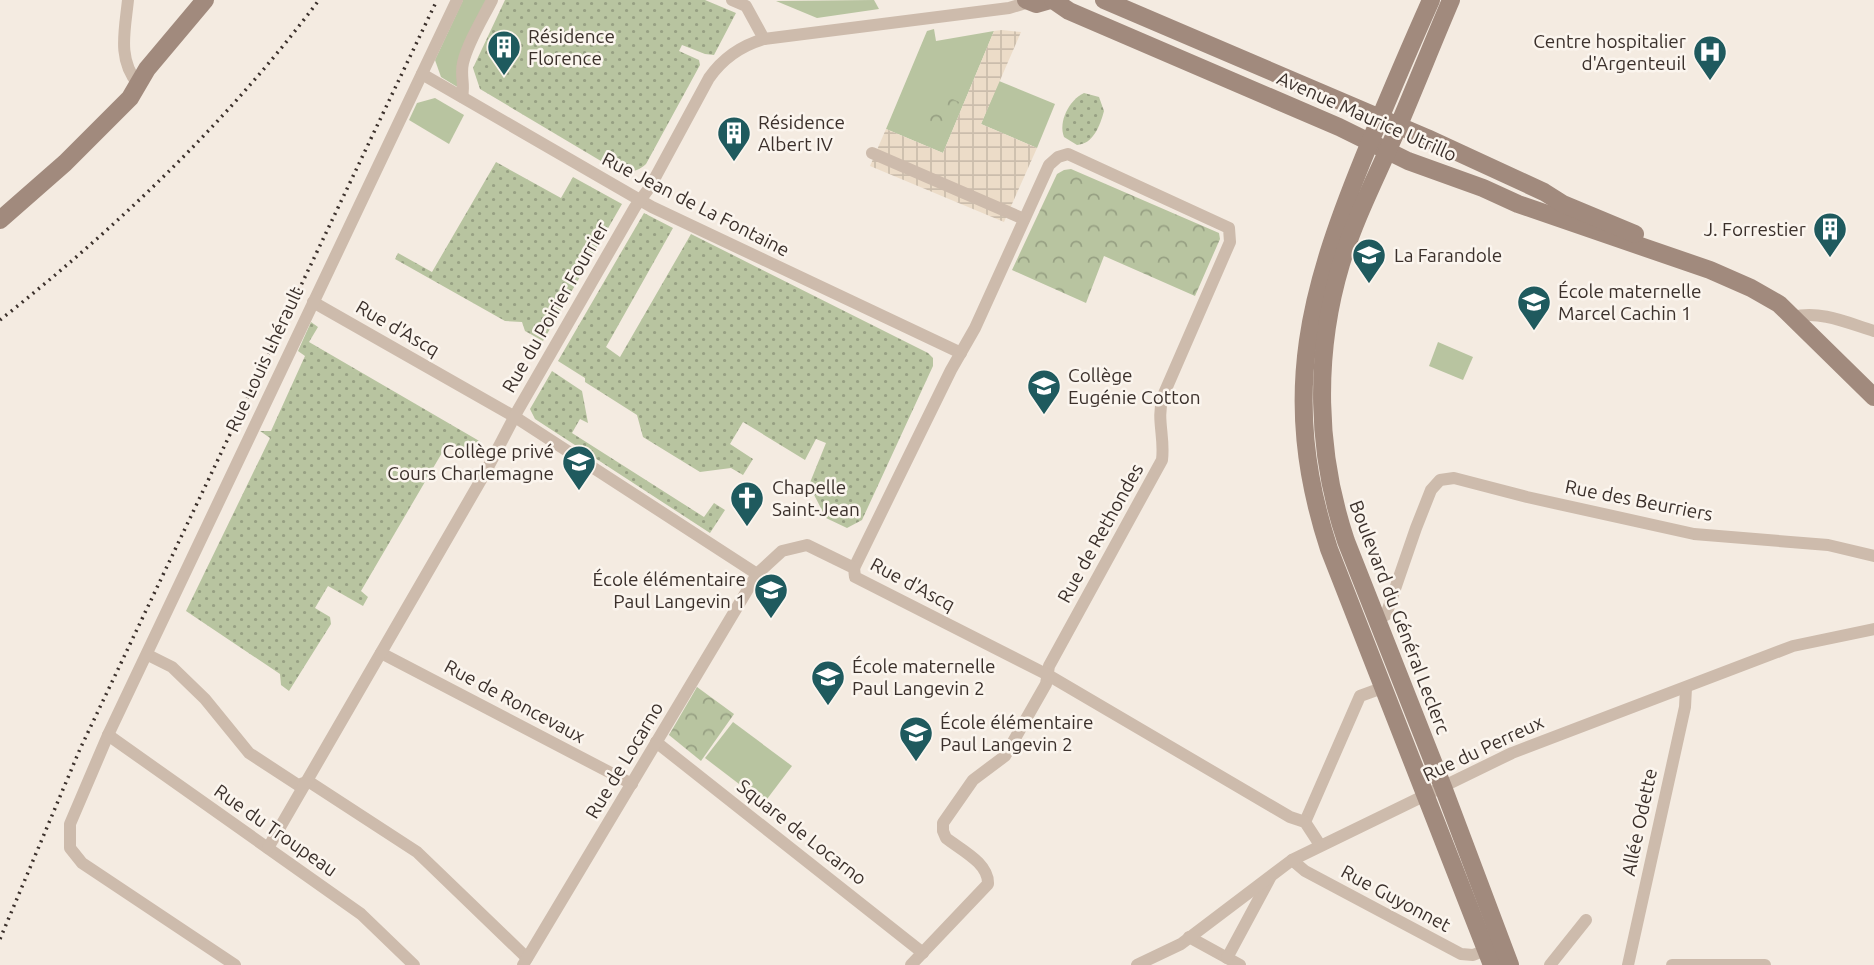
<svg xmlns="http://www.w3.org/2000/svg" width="1874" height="965" font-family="Ubuntu,sans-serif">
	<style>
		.grass { fill: #b8c4a0 }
		.forest { fill: url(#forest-crowns) }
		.garden { fill: url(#garden-dots) }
		.plaza { fill: url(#plaza-grid) }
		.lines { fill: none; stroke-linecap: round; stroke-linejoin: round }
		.street { stroke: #cdbbac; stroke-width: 12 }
		.secondary { stroke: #a18a7d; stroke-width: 18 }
		.rail { stroke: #3b302b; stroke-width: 3.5; stroke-dasharray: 2 5; stroke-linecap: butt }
		.labels { text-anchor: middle; stroke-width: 5; stroke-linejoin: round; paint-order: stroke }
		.poi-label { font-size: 19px; fill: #3b302b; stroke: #fbf5ee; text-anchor: start }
		.street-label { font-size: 19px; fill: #3b302b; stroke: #fbf5ee }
	</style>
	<defs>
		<pattern id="forest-crowns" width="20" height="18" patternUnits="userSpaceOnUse" patternTransform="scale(1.75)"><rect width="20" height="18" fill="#b8c4a0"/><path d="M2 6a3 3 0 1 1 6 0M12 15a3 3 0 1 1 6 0" fill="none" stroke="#97a083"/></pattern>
		<pattern id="garden-dots" width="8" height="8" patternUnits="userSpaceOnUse" patternTransform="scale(1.75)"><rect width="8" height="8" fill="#b8c4a0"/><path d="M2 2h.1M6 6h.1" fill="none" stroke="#97a083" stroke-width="1.8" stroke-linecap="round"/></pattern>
		<pattern id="plaza-grid" width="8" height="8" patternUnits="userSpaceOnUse" patternTransform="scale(1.75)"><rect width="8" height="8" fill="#ecdcc8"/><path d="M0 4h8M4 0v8" fill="none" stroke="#cbbdac"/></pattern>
	</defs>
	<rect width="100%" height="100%" fill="#f4ebe1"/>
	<g class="grass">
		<path d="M463 0H489L459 88 441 77 435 60Z"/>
		<path d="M874 0 879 9 817 18 776 1Z"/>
		<path d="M934 29 936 41 994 31 943 153 886 129 927 31Z"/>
		<path d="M999 81 1055 104 1037 148 981 124Z"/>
		<path d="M435 98 464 115 449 144 409 120 417 103Z"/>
		<path d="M1438 342 1473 357 1463 380 1429 366Z"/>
		<path d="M733 722 792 766 764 803 705 758Z"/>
	</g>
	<g class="forest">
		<path d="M940 93 959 102 945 137 939 130 923 129 920 126 932 110 930 108 935 101 934 99Z"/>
		<path d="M1071 169 1219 233 1220 239 1195 296 1104 256 1086 303 1012 270 1057 174 1064 170Z"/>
		<path d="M697 687 734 714 701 761 669 735Z"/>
	</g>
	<g class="garden">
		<path d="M505 0H705L736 13 714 55 705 54 682 45 679 51 699 60 700 65 646 164C635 174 623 174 611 167L480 89 473 68Z"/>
		<path d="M1084 93 1099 97 1104 111C1100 126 1093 144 1077 145L1064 137C1058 122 1069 100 1084 93Z"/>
		<path d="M496 162 561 198 573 177 622 204 543 341 525 331 522 322 505 321 395 259 398 253 432 272Z"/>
		<path d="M644 213 673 228 606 347 620 357 691 234 928 353 933 358V366L862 520 847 528 826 518 809 485 826 443 816 439 805 460 743 422 730 444 753 459 743 475 731 468 700 472 643 437 637 415 585 382V378L558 361Z"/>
		<path d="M311 322 318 327 309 342 481 442 470 460 446 446 361 591 368 597 363 606 328 586 315 608 330 617 331 624 289 691 281 685 280 674 186 611 270 438 260 431H271L305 356 298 351Z"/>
		<path d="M552 371 582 391 588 423 580 419 572 433 704 517 714 503 725 510 710 533 535 419 530 409Z"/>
	</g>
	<path class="plaza" d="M1002 30 1021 32 981 124 1037 148 1004 222 870 166 886 129 943 153 994 31Z"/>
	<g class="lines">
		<g class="street">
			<path d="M128 0C125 30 117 59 138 84"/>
			<path d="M732 0 746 6 764 39"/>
			<path d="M422 74 652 207 961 353"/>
			<path d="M462 97C465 85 460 75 463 63 468 42 482 20 492 0"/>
			<path d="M872 153 1024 219"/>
			<path d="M313 302 515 417 757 574"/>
			<path d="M1793 317C1820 310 1848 323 1874 331"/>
			<path d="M854 568 951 370 975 328 1049 165 1058 157 1068 154 1229 228 1230 242 1163 396C1156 420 1165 436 1162 460L1049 666 1046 684 1005 756 973 780 943 823V831L946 838C961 850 989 863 988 884L911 965"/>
			<path d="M1376 620 1386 615 1416 528 1431 490 1440 480 1454 478 1527 497 1694 534 1828 545 1874 556"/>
			<path d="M381 653 632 784"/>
			<path d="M148 655 172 667 205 699 249 753 298 785 306 782 311 783 417 852 527 958"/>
			<path d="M108 735 361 914 414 965"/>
			<path d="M656 742 923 953"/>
			<path d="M1305 822 1360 696 1382 688"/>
			<path d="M268 848 485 473 518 410 635 207 650 187 709 78C723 58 740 46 764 39L1009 8 1029 2"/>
			<path d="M1292 860 1305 871 1461 954 1473 955 1486 950"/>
			<path d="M1189 937 1240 965"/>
			<path d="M1227 958 1270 878"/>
			<path d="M235 965 82 863 70 848V824L108 735 457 0"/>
			<path d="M523 965 757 574 782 551 807 545 854 568 855 577 1048 675 1290 817 1305 822 1320 845"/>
			<path d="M1137 965 1181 944 1292 860 1512 753 1793 646 1874 629"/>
			<path d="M1550 965 1586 920"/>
			<path d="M1628 965 1685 707 1686 688"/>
			<path d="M1672 965H1765"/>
		</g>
		<g class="secondary">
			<path d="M1026 0 1036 4 1050 0"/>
			<path d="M1053 0 1069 11 1339 127 1408 161 1483 188 1518 204 1710 270 1751 288 1779 304 1874 397"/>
			<path d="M1104 0 1427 138 1544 192 1563 204 1635 234"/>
			<path d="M1431 0C1410 47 1390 94 1370 142 1310 287 1278 393 1329 549L1492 965"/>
			<path d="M1451 0C1433 42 1416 85 1398 127 1379 172 1355 217 1341 264 1314 354 1316 452 1346 541L1443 787 1510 965"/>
			<path d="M0 220 65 163 130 98 147 69 205 0"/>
		</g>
		<g class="rail">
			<path d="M0 320C119 226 228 121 319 0"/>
			<path d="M0 939 80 749 437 0"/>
		</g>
	</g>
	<defs>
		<g id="building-pin" transform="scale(1.75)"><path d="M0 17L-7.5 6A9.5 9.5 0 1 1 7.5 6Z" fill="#1f5a5e" stroke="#fbf5ee"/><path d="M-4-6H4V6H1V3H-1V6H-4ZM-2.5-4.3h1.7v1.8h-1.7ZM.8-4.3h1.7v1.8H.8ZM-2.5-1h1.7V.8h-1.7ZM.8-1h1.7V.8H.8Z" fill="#fff"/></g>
		<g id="hospital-pin" transform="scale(1.75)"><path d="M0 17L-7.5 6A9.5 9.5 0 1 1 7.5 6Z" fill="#1f5a5e" stroke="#fbf5ee"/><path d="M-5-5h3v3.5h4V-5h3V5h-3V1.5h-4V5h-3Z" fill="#fff"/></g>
		<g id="school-pin" transform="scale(1.75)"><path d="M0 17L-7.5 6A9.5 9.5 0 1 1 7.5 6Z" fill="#1f5a5e" stroke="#fbf5ee"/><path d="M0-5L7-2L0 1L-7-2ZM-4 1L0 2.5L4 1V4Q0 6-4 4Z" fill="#fff"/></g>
		<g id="church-pin" transform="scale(1.75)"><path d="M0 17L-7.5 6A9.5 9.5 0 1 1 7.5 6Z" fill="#1f5a5e" stroke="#fbf5ee"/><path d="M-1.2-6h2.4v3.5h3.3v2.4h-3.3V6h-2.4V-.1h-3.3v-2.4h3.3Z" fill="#fff"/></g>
	</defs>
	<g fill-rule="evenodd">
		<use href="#building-pin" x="504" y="47"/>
		<use href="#hospital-pin" x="1710" y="52"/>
		<use href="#building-pin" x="734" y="133"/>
		<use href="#building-pin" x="1830" y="229"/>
		<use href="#school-pin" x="1369" y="255"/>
		<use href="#school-pin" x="1534" y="302"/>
		<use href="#school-pin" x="1044" y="386"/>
		<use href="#school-pin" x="579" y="462"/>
		<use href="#church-pin" x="747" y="498"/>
		<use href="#school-pin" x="771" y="590"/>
		<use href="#school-pin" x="828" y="677"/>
		<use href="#school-pin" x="916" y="733"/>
	</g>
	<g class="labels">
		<g class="poi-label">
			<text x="528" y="43">Résidence<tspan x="528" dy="22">Florence</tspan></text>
			<text x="1686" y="48" text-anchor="end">Centre hospitalier<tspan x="1686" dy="22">d'Argenteuil</tspan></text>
			<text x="758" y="129">Résidence<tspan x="758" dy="22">Albert IV</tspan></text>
			<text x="1806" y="236" text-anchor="end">J. Forrestier</text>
			<text x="1394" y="262">La Farandole</text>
			<text x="1558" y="298">École maternelle<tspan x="1558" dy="22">Marcel Cachin 1</tspan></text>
			<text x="1068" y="382">Collège<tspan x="1068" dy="22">Eugénie Cotton</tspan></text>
			<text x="554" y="458" text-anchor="end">Collège privé<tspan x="554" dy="22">Cours Charlemagne</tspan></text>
			<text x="772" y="494">Chapelle<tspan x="772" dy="22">Saint-Jean</tspan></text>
			<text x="746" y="586" text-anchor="end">École élémentaire<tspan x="746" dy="22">Paul Langevin 1</tspan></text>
			<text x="852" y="673">École maternelle<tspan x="852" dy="22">Paul Langevin 2</tspan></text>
			<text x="940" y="729">École élémentaire<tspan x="940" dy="22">Paul Langevin 2</tspan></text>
		</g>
		<g class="street-label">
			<text transform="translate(1367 116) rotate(24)" y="7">Avenue Maurice Utrillo</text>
			<text transform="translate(696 204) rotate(27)" y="7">Rue Jean de La Fontaine</text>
			<text transform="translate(555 307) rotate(-60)" y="7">Rue du Poirier Fourrier</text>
			<text transform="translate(398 328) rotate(30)" y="7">Rue d'Ascq</text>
			<text transform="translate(264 359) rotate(-65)" y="7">Rue Louis Lhérault</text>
			<text transform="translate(1639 500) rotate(11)" y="7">Rue des Beurriers</text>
			<text transform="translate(1100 533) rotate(-61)" y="7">Rue de Rethondes</text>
			<text transform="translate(913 584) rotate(28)" y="7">Rue d'Ascq</text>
			<text transform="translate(1400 617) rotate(69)" y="7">Boulevard du Général Leclerc</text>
			<text transform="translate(515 701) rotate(28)" y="7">Rue de Roncevaux</text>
			<text transform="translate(1483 748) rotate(-25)" y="7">Rue du Perreux</text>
			<text transform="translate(624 760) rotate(-59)" y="7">Rue de Locarno</text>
			<text transform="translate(1639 822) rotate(-78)" y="7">Allée Odette</text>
			<text transform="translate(276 830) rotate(35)" y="7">Rue du Troupeau</text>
			<text transform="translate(802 832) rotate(38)" y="7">Square de Locarno</text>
			<text transform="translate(1396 898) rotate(28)" y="7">Rue Guyonnet</text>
		</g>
	</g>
</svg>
